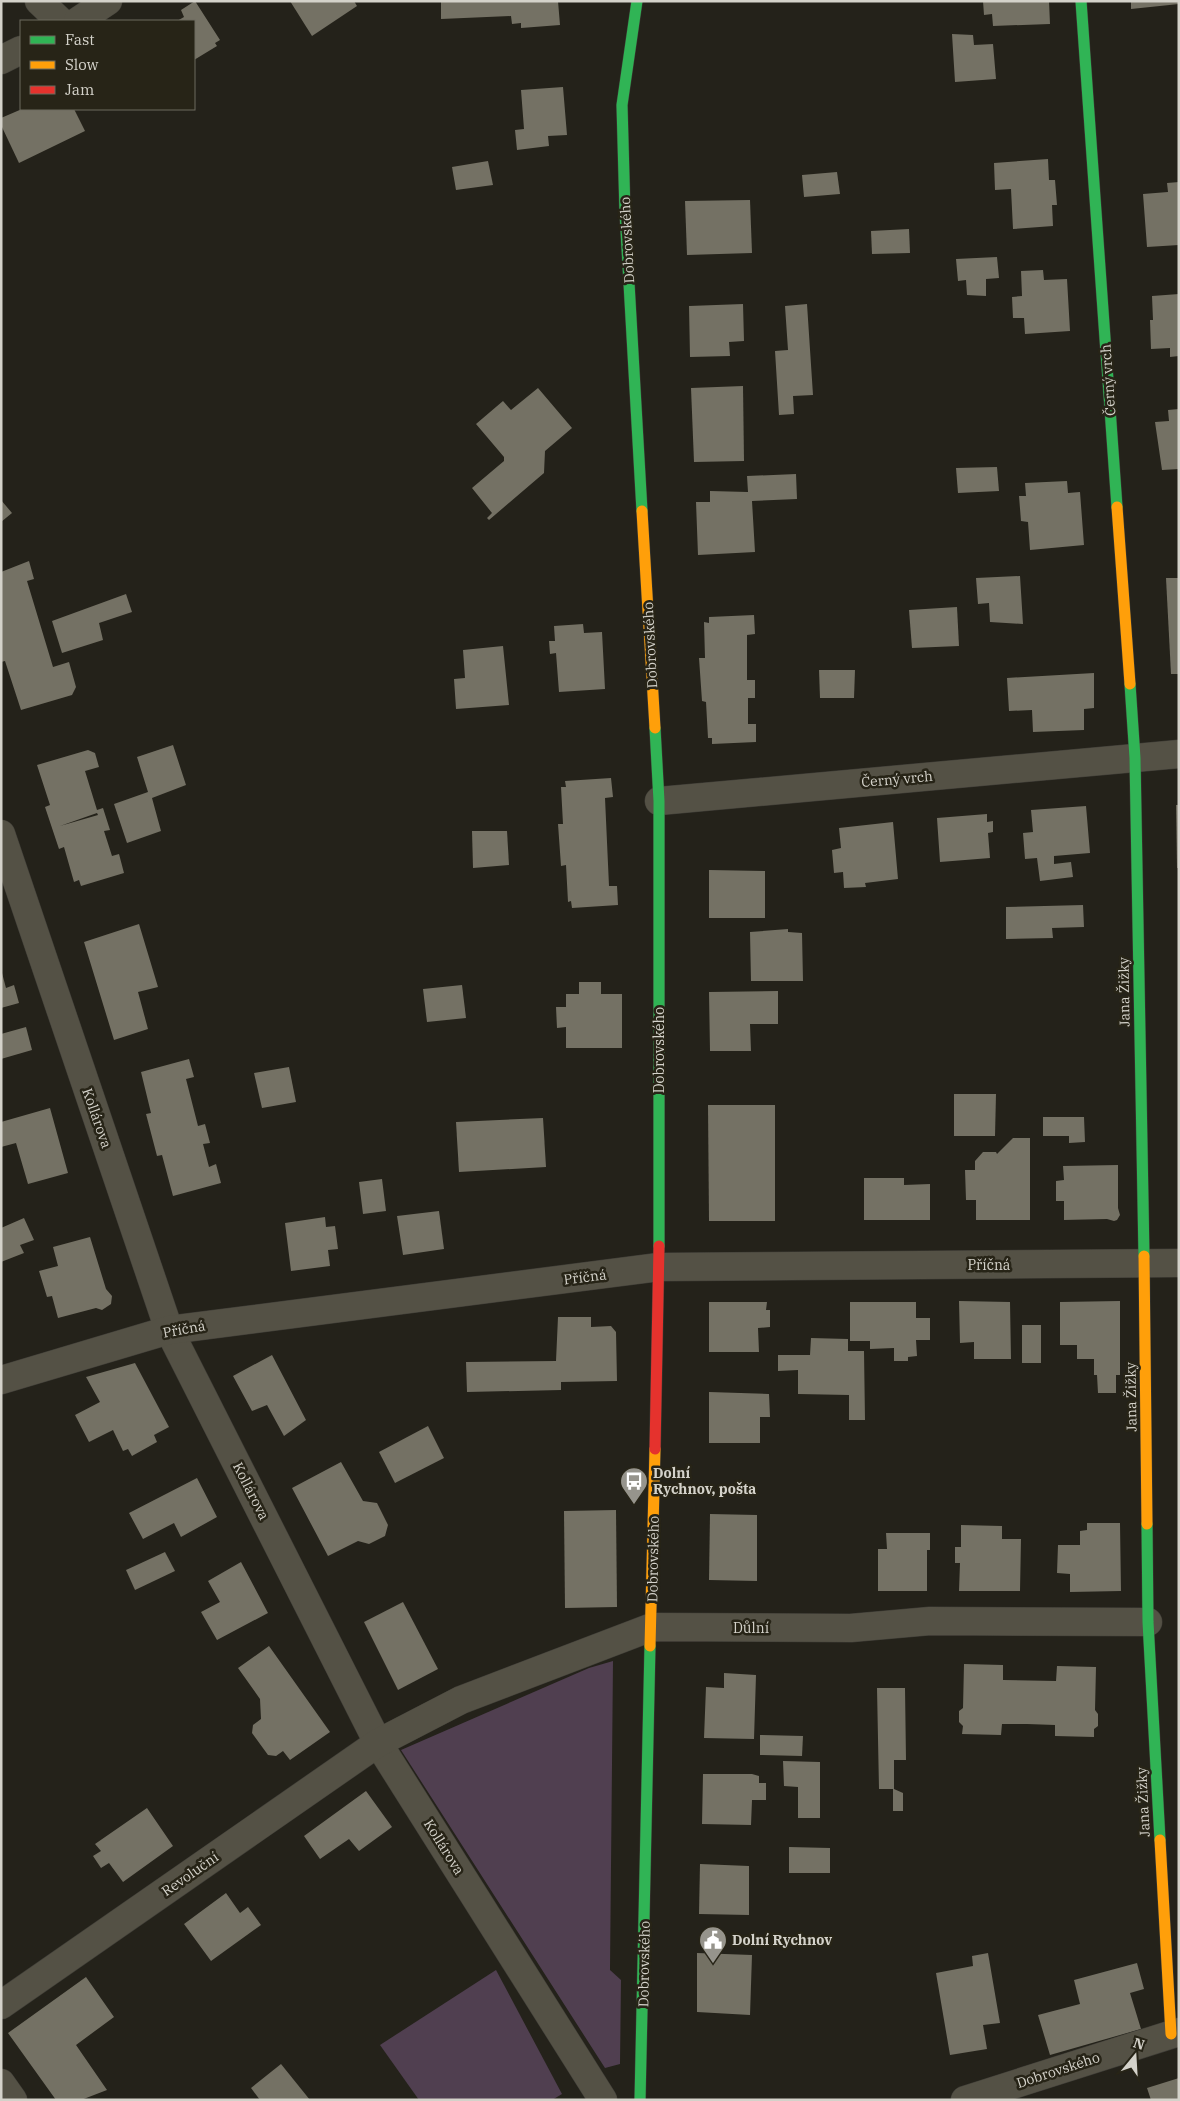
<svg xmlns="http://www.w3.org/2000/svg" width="1180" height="2101" font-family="'IBM Plex Serif',serif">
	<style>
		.green { fill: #503f50 }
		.building { fill: #747164; fill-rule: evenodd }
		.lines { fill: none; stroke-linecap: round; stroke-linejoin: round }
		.street-casing { stroke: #3f3d37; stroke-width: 29 }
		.fast-casing { stroke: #3f3d37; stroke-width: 12 }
		.slow-casing { stroke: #3f3d37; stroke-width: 12 }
		.jam-casing { stroke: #3f3d37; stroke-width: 12 }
		.street { stroke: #545145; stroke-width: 28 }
		.fast { stroke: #30b455; stroke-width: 11 }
		.slow { stroke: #ff9f0a; stroke-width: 11 }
		.jam { stroke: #e5322d; stroke-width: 11 }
		.labels { text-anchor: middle; stroke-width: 5; stroke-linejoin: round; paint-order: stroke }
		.street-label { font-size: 14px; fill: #d4d2ca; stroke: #272417 }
		.poi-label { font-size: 14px; font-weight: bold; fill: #d4d2ca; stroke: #272417; text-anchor: start }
	</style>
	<rect width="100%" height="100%" fill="#24221a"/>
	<g class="green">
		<path d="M613 1661 610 1970 621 1980 620 2064 605 2068 401 1750 589 1668Z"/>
		<path d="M496 1970 562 2094 552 2100H419L380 2045Z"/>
	</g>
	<g class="building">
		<path d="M195 1 220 40 215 43 217 46 194 60V21H177L184 17 181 10Z"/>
		<path d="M290 1H354L357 6 312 36Z"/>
		<path d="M441 1H558L560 25 521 28V23L512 24 511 16 441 19Z"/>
		<path d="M983 1H1049L1050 24 993 26 992 14 984 15Z"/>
		<path d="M1131 1H1179V4L1131 9Z"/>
		<path d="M952 34 973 35 974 45 993 44 996 79 955 82Z"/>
		<path d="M563 87 567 135 548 136 549 146 517 150 515 130 524 129 521 90Z"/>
		<path d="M22 109H74L85 131 19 163 1 125V118Z"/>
		<path d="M1048 159 1049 180H1055L1057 205H1052L1053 226 1013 229 1011 189 995 190 994 163Z"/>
		<path d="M488 161 493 185 456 190 452 167Z"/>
		<path d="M837 172 840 194 804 197 802 175Z"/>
		<path d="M1179 182V245L1147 247 1143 194 1168 192 1167 183Z"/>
		<path d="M750 200 752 253 687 255 685 201Z"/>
		<path d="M909 229 910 253 872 254 871 231Z"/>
		<path d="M997 257 999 278 986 279V296L967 295 966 280 958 281 956 259Z"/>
		<path d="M1043 270 1044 280 1067 279 1070 331 1025 334 1024 318H1013L1012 297 1022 296 1021 271Z"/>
		<path d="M1179 294V356L1170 357V348L1151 349 1150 320H1153L1152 296Z"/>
		<path d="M743 304 744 341 729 342 730 356 690 357 689 306Z"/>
		<path d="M807 304 813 395 793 396 794 414 779 415 775 351 788 350 785 306Z"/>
		<path d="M743 386 744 461 694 462 691 388Z"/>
		<path d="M538 388 572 428 545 451 544 473 489 520 487 518 492 513 472 488 504 461V457L476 424 503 401 511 410Z"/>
		<path d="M1179 409V469L1162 470 1155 422 1169 421 1168 410Z"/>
		<path d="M997 467 999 491 958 493 956 468Z"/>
		<path d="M796 474 797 499 752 501 755 552 698 555 696 502H710V491L748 492 747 476Z"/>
		<path d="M1067 481 1068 493 1080 492 1084 545 1030 550 1028 522 1021 521 1019 496H1026L1025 483Z"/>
		<path d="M1 500 12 513 1 522Z"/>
		<path d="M29 561 34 579 27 581 53 667 69 662 76 687 72 695 21 710 5 661 1 662V572Z"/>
		<path d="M1020 576 1023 624 990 622 989 603 978 604 976 578Z"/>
		<path d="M1166 578H1179V674H1171Z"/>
		<path d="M126 594 132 612 99 623 103 640 62 653 52 621Z"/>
		<path d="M957 607 959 646 912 648 909 610Z"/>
		<path d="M754 615 755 634 747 635V680H755V698H748V724H756V742L712 744V738H708L706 702 702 701 699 658H705L704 622 709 623V617Z"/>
		<path d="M583 624 584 633 602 632 605 689 559 692 556 653 550 654 549 641H555L554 626Z"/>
		<path d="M503 646 509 705 456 709 454 679 465 678 463 650Z"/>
		<path d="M819 670H855L854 698H820Z"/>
		<path d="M1094 673V708L1084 709V730L1033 732 1032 710 1009 711 1007 678Z"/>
		<path d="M173 745 186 785 152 798 161 831 127 843 114 804 148 792 137 757Z"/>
		<path d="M88 750 95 753 99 767 85 771 97 810 103 808 110 830 104 831 112 856 119 854 124 873 81 886 79 880 74 882 64 847 59 849 45 807 50 805 37 765ZM97 813 98 815 60 826Z"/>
		<path d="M611 778 613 797 605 798 609 886H617L618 905 572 908 571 901 568 902 566 865 561 866 558 824H563L561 787H566L565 781Z"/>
		<path d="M1176 805H1179V868H1177Z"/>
		<path d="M1086 806 1090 853 1054 856V864L1071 862 1073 877 1040 881 1037 858 1025 859 1023 833 1033 832 1031 810Z"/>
		<path d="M987 814V822L993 821V832L988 833 990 858 940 862 937 818Z"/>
		<path d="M893 822 898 879 865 883 866 887 844 888 843 872 834 873 832 850 841 848 839 828Z"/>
		<path d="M472 831H507L509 865 473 868Z"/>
		<path d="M709 870 765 871V918H709Z"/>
		<path d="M1083 905 1084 927 1052 928 1053 938 1006 939V907Z"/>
		<path d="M139 924 158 987 138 992 148 1029 114 1040 84 942Z"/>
		<path d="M788 929V932L802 933 803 981H751L750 932Z"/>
		<path d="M2 973 6 988 14 985 19 1003 1 1008Z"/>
		<path d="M579 982H601V994H622V1048H566V1027L557 1028 556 1007H566V994H579Z"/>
		<path d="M462 985 466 1018 427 1022 423 989Z"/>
		<path d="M778 991V1024H750L751 1051H710L709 992Z"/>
		<path d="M26 1027 32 1050 1 1059V1034Z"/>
		<path d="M189 1059 194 1077 186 1079 198 1126 205 1124 210 1143 203 1144 209 1167 216 1164 221 1183 173 1196 162 1155 157 1156 146 1114 151 1113 141 1072Z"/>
		<path d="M289 1067 296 1102 262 1108 254 1073Z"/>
		<path d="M954 1094H996L995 1136H954Z"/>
		<path d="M708 1105H775V1221H709Z"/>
		<path d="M50 1108 68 1173 28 1184 16 1143 1 1147V1122Z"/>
		<path d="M1043 1117H1084L1085 1142 1069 1143V1136H1043Z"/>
		<path d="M543 1118 546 1167 459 1172 456 1122Z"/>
		<path d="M1013 1138H1030V1220H976V1200H966L965 1170H975V1161L983 1152H996L997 1154Z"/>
		<path d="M1118 1165V1208L1120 1215 1117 1220 1114 1221 1107 1219 1064 1220V1201H1056V1181L1064 1180 1063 1166Z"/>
		<path d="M864 1178H904V1185L930 1184V1220H864Z"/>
		<path d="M382 1179 386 1211 363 1214 359 1182Z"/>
		<path d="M439 1211 444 1249 403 1255 397 1216Z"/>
		<path d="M325 1217 326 1227 335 1226 338 1249 328 1250 330 1266 291 1271 285 1223Z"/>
		<path d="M24 1218 34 1240 20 1245 24 1253 1 1262V1228Z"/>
		<path d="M90 1237 106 1289 112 1296 111 1304 102 1310 96 1308 58 1318 52 1296 47 1297 39 1271 58 1266 53 1247Z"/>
		<path d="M959 1301 1010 1302 1011 1359H974V1342L960 1343Z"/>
		<path d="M1120 1301V1375H1116V1393H1098L1097 1375H1094V1359H1077V1345H1060V1302Z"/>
		<path d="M709 1302H767L766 1310H770V1327L758 1328 759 1352H709Z"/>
		<path d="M850 1302H916V1318H930V1340H916L917 1356 908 1357V1361H894V1348L870 1349V1341H850Z"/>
		<path d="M558 1317H591V1327L611 1326 616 1332 617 1381 561 1382V1390L467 1392 466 1362 556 1361Z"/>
		<rect x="1022" y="1325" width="19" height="38"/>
		<path d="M811 1338 848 1339V1351H864L865 1420H849V1395L798 1394V1370L778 1371V1355H810Z"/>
		<path d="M272 1355 306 1420 284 1436 267 1405 252 1411 233 1376Z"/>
		<path d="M135 1363 169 1427 154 1435 157 1442 132 1456 128 1449 123 1451 113 1430 89 1442 75 1415 100 1402 86 1377Z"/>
		<path d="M709 1392 769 1394 770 1417H760V1443H709Z"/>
		<path d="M428 1426 444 1458 395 1483 379 1452Z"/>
		<path d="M341 1462 363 1501 377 1503 388 1525 385 1536 369 1544 358 1541 328 1556 292 1488Z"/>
		<path d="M197 1478 217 1517 181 1537 174 1523 143 1539 129 1513Z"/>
		<path d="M616 1510 617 1607 565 1608 564 1511Z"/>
		<path d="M710 1514 757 1515V1581L709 1580Z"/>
		<path d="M1087 1523H1120L1121 1591 1070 1592V1574L1057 1573 1058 1545H1080V1531L1087 1530Z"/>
		<path d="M961 1525 1002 1526V1539H1021L1020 1591H959L960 1563H955V1547H961Z"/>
		<path d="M886 1533H930V1550H927V1591H878V1549H887Z"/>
		<path d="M165 1552 175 1571 135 1590 126 1570Z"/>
		<path d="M241 1562 268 1613 217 1640 201 1612 220 1602 208 1581Z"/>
		<path d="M403 1602 438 1669 398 1690 364 1622Z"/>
		<path d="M269 1646 330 1732 290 1760 283 1751 276 1756 268 1755 252 1733 253 1725 261 1719 260 1699 238 1668Z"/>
		<path d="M964 1664 1003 1665V1680L1056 1681 1057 1666 1096 1667 1095 1710 1098 1714V1726L1094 1729V1737L1055 1736V1725L1027 1724H1002L1001 1735 962 1734 963 1726 959 1722V1711L963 1708Z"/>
		<path d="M724 1673 756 1675 754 1739 704 1738 706 1687 724 1688Z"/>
		<path d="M877 1688H905L906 1760H894V1789L903 1793V1811H893V1789H879Z"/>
		<path d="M760 1735 803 1736 802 1756 760 1755Z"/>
		<path d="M783 1761 820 1762V1818H798V1787L784 1786Z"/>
		<path d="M703 1774H752L759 1776V1783H766V1800H752L751 1825 702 1824Z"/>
		<path d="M366 1791 392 1827 359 1851 349 1839 320 1859 304 1836Z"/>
		<path d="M147 1808 173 1846 123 1882 109 1863 101 1868 93 1856 101 1851 95 1844Z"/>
		<path d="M789 1847 830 1848V1873H789Z"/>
		<path d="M700 1864 749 1866V1915L699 1914Z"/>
		<path d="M226 1893 240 1913 248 1907 261 1925 211 1961 184 1924Z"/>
		<path d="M697 1953 752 1955 750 2015 697 2012Z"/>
		<path d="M988 1953 1000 2023 983 2025 987 2049 950 2055 936 1973 973 1966 972 1956Z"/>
		<path d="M1137 1963 1144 1989 1130 1993 1141 2029 1050 2055 1038 2015 1080 2004 1074 1980Z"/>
		<path d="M86 1977 114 2017 76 2045 107 2090 81 2100H56L8 2033Z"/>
		<path d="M281 2064 310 2100H260L251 2088Z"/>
		<path d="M1179 2078V2100H1151L1147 2088Z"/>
	</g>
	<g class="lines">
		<g class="street-casing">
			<g id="street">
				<path d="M39 1 60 21"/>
				<path d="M78 21 108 1"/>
				<path d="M1 60 21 50"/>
				<path d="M659 801 1179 754"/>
				<path d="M1 834 169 1330 378 1743 603 2100"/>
				<path d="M1 1380 169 1330 659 1267 1179 1263"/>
				<path d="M1 2005 378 1743 461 1700 652 1627 851 1628 930 1621 1148 1622"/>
				<path d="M1 2083 13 2100"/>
				<path d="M965 2100 1179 2032"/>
			</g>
		</g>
		<g class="fast-casing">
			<g id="fast">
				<path d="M637 1 622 105 625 213 642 511"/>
				<path d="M1081 1 1117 507"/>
				<path d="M1130 684 1135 758 1144 1256"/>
				<path d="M655 728 659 801V1246"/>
				<path d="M1147 1524 1148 1622 1160 1840"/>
				<path d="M640 2100 650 1646"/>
			</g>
		</g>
		<g class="slow-casing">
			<g id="slow">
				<path d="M1117 507 1130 684"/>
				<path d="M642 511 655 728"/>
				<path d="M1144 1256 1147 1524"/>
				<path d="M650 1646 655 1449"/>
				<path d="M1160 1840 1171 2034"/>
			</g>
		</g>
		<g class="jam-casing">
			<path id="jam" d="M655 1449 659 1246"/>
		</g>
		<use href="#street" class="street"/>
		<use href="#fast" class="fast"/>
		<use href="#slow" class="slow"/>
		<use href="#jam" class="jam"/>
	</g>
	<defs>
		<g id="bus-pin" transform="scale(1.4375)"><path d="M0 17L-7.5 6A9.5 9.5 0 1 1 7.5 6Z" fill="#96948c" stroke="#272417"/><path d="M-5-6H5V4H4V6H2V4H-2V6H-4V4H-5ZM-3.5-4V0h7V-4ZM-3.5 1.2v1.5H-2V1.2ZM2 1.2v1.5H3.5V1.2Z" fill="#fff"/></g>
		<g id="civic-pin" transform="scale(1.4375)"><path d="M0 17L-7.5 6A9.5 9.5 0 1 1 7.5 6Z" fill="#96948c" stroke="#272417"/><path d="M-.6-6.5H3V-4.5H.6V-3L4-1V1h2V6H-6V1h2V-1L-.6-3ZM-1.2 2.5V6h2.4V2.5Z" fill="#fff"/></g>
	</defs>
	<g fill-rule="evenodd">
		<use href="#bus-pin" x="634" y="1481"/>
		<use href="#civic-pin" x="713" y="1940"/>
	</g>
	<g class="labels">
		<g class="street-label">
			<text transform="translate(627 240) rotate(-93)" y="5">Dobrovského</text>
			<text transform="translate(1108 380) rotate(-94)" y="5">Černý vrch</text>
			<text transform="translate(650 645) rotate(-93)" y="5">Dobrovského</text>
			<text transform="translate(897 779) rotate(-5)" y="5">Černý vrch</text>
			<text transform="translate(1124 992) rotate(-91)" y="5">Jana Žižky</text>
			<text transform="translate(659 1050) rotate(-90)" y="5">Dobrovského</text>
			<text transform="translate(97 1118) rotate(71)" y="5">Kollárova</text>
			<text x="989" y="1270">Příčná</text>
			<text transform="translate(585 1277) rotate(-7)" y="5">Příčná</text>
			<text transform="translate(184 1329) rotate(-10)" y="5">Příčná</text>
			<text transform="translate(1131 1397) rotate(-91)" y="5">Jana Žižky</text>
			<text transform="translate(251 1491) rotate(63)" y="5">Kollárova</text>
			<text transform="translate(653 1559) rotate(-89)" y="5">Dobrovského</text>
			<text x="751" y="1633">Důlní</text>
			<text transform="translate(1143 1802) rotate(-93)" y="5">Jana Žižky</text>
			<text transform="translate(444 1847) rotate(58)" y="5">Kollárova</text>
			<text transform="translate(190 1874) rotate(-35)" y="5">Revoluční</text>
			<text transform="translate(644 1964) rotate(-89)" y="5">Dobrovského</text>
			<text transform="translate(1058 2070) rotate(-18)" y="5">Dobrovského</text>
		</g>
		<g class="poi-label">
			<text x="653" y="1478">Dolní<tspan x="653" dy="16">Rychnov, pošta</tspan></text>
			<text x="732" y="1945">Dolní Rychnov</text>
		</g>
	</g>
	<rect width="1180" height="2101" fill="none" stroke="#d4d2ca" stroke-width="5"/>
	<rect x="20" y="20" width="175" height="90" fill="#272417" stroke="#6c6a5f"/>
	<rect x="30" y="36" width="25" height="8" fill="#30b455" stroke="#6c6a5f"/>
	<text x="65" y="45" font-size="15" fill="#d4d2ca">Fast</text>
	<rect x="30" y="61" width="25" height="8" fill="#ff9f0a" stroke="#6c6a5f"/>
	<text x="65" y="70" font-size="15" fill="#d4d2ca">Slow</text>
	<rect x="30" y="86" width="25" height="8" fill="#e5322d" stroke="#6c6a5f"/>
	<text x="65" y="95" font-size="15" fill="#d4d2ca">Jam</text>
	<g transform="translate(1135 2056) rotate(18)" stroke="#272417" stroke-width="4" paint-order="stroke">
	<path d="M0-4L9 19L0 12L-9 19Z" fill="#d4d2ca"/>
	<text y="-8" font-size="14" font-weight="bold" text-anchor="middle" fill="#d4d2ca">N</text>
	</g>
</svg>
